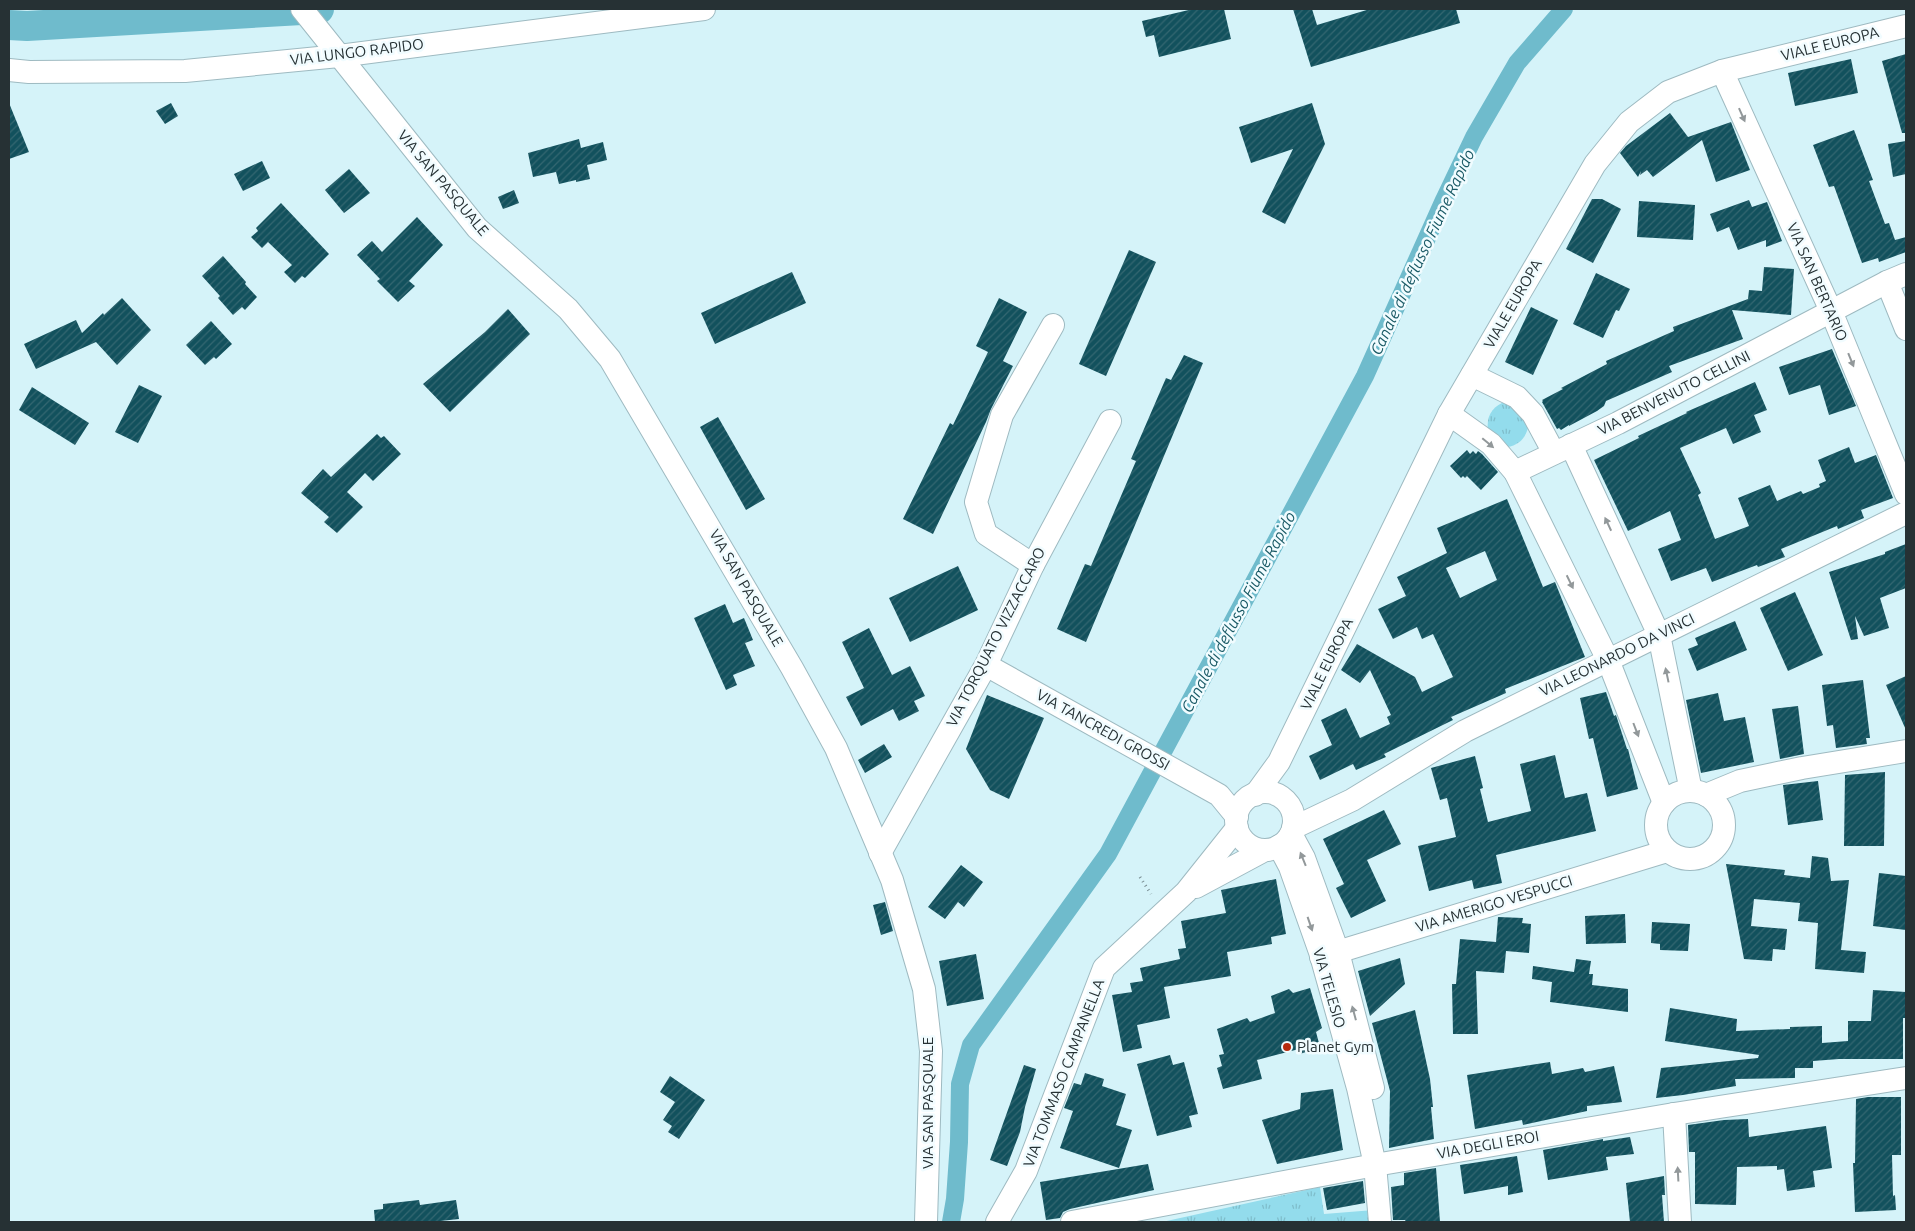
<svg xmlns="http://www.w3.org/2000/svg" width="1915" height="1231" font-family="Ubuntu,sans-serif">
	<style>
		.grass { fill: url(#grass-tufts) }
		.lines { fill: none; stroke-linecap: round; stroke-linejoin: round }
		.canal { stroke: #6fbbcc; stroke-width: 18 }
		.river { stroke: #6fbbcc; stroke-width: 30 }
		.building { fill: url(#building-hatch); fill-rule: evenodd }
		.minor-casing { stroke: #9ebac1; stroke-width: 24 }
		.path { stroke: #788c91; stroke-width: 3; stroke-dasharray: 1 4; stroke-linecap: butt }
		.minor { stroke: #fff; stroke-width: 22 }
		.oneway { fill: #92989a }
		.poi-dot { fill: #b72b0d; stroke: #f1fcff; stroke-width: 2 }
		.labels { text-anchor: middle; stroke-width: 5; stroke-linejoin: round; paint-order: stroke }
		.street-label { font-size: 15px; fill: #263134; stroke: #f1fcff }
		.poi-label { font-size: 15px; fill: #263134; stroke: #f1fcff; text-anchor: start }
		.water-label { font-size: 16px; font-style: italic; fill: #1a5a66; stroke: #f1fcff }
	</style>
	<defs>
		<pattern id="grass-tufts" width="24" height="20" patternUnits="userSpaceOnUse" patternTransform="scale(1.25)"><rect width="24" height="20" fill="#93dcec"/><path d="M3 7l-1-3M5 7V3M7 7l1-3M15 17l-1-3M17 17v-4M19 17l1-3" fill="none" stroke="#7fbdcb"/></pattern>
		<pattern id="building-hatch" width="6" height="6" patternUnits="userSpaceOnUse" patternTransform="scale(1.25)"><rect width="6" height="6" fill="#12515d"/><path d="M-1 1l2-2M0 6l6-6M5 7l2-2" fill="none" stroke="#346771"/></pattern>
	</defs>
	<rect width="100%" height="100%" fill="#d5f3f9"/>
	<g class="grass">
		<path d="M1507 401 1529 421C1528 435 1521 445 1507 447L1488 431C1486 416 1492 406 1507 401Z"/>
		<path d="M1320 1187 1324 1214 1374 1210 1375 1222H1162Z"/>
	</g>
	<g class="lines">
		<path class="canal" d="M951 1222 955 1199 959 1142 960 1084 971 1045 1108 854 1365 376 1444 200 1474 137 1517 63 1564 9"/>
		<path class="river" d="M9 25 27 26 319 9"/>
	</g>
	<g class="building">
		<path d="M1193 9H1224L1231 39 1159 57 1154 35 1146 37 1142 21Z"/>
		<path d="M1293 9H1312L1317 25 1370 9H1456L1460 23 1311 67Z"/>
		<path d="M1906 54V133H1902L1882 61Z"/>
		<path d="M1851 59 1858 93 1795 106 1788 73Z"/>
		<path d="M9 103 29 152 9 159Z"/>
		<path d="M171 103 178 116 165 124 156 111Z"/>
		<path d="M1312 103 1325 144 1285 224 1262 212 1293 149 1251 163 1239 127Z"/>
		<path d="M1670 113 1688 137 1731 122 1750 170 1716 182 1702 140 1653 177 1647 170 1640 175 1641 171 1638 177 1620 153 1626 146Z"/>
		<path d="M1854 130 1873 180 1869 181 1885 224 1889 223 1895 240 1906 237V252L1879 262 1878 258 1862 263 1834 186 1829 187 1813 145Z"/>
		<path d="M579 139 581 148 603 142 607 160 587 165 590 179 576 182V180L559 184 556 172 533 177 528 153Z"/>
		<path d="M1906 141V174L1893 177 1888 144Z"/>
		<path d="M262 161 270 178 243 191 234 174Z"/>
		<path d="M349 169 370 193 344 213 325 190Z"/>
		<path d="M514 190 519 203 503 209 498 197Z"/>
		<path d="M1592 199H1602L1621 209 1593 263 1566 249Z"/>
		<path d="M1749 200 1752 207 1767 202 1782 241 1766 247V240L1738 250 1729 227 1717 232 1710 214Z"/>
		<path d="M1639 201 1695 205 1693 240 1637 237Z"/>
		<path d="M281 203 329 254 305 278 302 276 295 283 284 272 292 265 268 242 262 248 251 237 258 231 256 228Z"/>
		<path d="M417 217 443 245 409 281 415 286 398 302 377 281 380 279 357 255 372 241 382 252Z"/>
		<path d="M1129 250 1156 262 1106 376 1079 364Z"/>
		<path d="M223 256 246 282 245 284 257 297 245 310 242 307 233 315 218 298 220 296 202 276Z"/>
		<path d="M1764 267 1794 269 1791 315 1732 310 1743 339 1669 366 1672 372 1606 401 1604 406 1597 411 1569 426V425L1561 430 1559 428 1557 429 1542 402 1543 401 1542 400 1563 389 1561 388 1607 364 1606 361 1674 331 1673 327 1748 299 1749 290 1762 291Z"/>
		<path d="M792 272 806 303 715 344 701 313Z"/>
		<path d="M1596 273 1630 289 1619 311 1616 310 1603 338 1573 324Z"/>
		<path d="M122 298 151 330 117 365 96 342 36 369 24 344 76 320 82 333 103 313 104 315Z"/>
		<path d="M999 298 1027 312 1003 361 1013 366 991 409 986 422 933 534 903 519 950 423 953 425 988 352 976 346Z"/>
		<path d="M1531 307 1558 320 1533 375 1505 362Z"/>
		<path d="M508 309 530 334 450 412 423 384 485 332Z"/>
		<path d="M211 321 232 344 216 359 214 357 205 365 186 345Z"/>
		<path d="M1832 349 1856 406 1829 415 1820 385 1789 395 1779 367Z"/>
		<path d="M1184 355 1203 363 1086 642 1057 629 1085 564 1091 566 1136 461 1131 459 1166 378 1171 380Z"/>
		<path d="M1755 382 1767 410 1754 415 1761 432 1733 444 1726 428 1680 448 1701 493 1698 495 1715 539 1749 526 1738 498 1770 485 1777 501 1801 491 1803 494 1820 487 1819 484 1826 481 1818 460 1849 447 1855 463 1876 455 1893 498 1861 510 1864 518 1838 529 1837 526 1781 549 1785 557 1758 567 1757 565 1712 582 1706 568 1671 581 1658 549 1681 540 1670 511 1628 531 1594 460 1639 438 1638 436 1687 413 1686 412Z"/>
		<path d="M139 385 162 396 138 443 115 432Z"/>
		<path d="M32 387 89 423 75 445 19 410Z"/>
		<path d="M718 417 765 499 746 510 700 427Z"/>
		<path d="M377 434 381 438 384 436 401 454 373 481 365 473 347 492 363 507 337 533 324 522 329 517 301 493 323 469 331 477Z"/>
		<path d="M1467 450 1470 454 1473 451 1476 454 1478 451 1482 454 1498 472 1481 490 1467 476 1465 478 1463 476 1461 478 1450 466Z"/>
		<path d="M1507 499 1543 587 1555 582 1585 657 1505 689 1506 693 1451 717 1453 720 1384 754 1386 757 1356 770 1353 764 1320 780 1309 756 1332 745 1321 720 1346 708 1360 738 1390 724 1387 717 1391 715 1370 670 1360 683 1341 670 1357 644 1415 677 1422 692 1453 677 1433 634 1422 639 1417 627 1393 639 1378 609 1406 596 1397 577 1447 553 1437 528ZM1485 551 1497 580 1460 598 1446 568Z"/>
		<path d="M1906 544V588L1880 598 1889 628 1864 636 1855 616 1858 639 1851 640 1829 572 1885 554V552Z"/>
		<path d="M958 566 978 610 910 642 889 598Z"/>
		<path d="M1795 592 1823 655 1788 671 1760 608Z"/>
		<path d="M725 604 733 623 744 618 753 640 745 643 755 666 733 675 737 685 726 690 694 618Z"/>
		<path d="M1735 621 1747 650 1697 671 1688 649 1698 645 1695 638Z"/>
		<path d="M869 628 892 675 910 666 925 696 914 701 919 711 899 721 893 709 861 726 846 697 864 688 842 642Z"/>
		<path d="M1906 676V730L1886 685Z"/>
		<path d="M1863 680 1870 738H1866L1867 744 1836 748 1833 725 1827 726 1822 685Z"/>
		<path d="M1606 692 1614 716 1616 715 1627 749H1628L1638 789 1607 797 1593 738 1589 739 1580 698Z"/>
		<path d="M1718 693 1724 721 1745 717 1754 762 1701 773 1686 700Z"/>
		<path d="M987 695 1044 718 1009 799 990 790 966 749Z"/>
		<path d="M1798 706 1804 754 1780 759 1772 709Z"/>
		<path d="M884 744 892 757 865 773 858 760Z"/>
		<path d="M1555 755 1565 798 1587 793 1596 831 1496 855 1502 883 1474 889 1472 880 1429 891 1418 846 1456 837 1447 798 1440 800 1431 768 1475 756 1483 788 1480 789 1488 822 1531 811 1520 764Z"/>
		<path d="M1885 772 1884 846H1844L1845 775Z"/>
		<path d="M1818 781 1823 820 1788 825 1783 785Z"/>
		<path d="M1384 810 1401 844 1367 860 1386 901 1351 918 1336 888 1344 884 1323 839Z"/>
		<path d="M1812 856 1828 858 1831 881 1849 880 1841 950 1866 952 1864 973 1815 969 1818 923 1798 921 1800 903 1754 899 1751 926 1787 929 1785 950 1773 949 1772 961 1744 959 1726 864 1785 870 1784 875 1810 878Z"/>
		<path d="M961 865 983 882 964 907 958 902 945 919 928 907Z"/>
		<path d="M1879 873 1906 876V930L1873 926Z"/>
		<path d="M1276 879 1286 934 1271 937 1272 944 1227 952 1231 976 1164 987 1170 1018 1137 1025 1142 1048 1123 1052 1112 995 1132 992 1130 983 1143 981 1140 968 1180 959 1178 949 1186 948 1181 921 1226 913 1221 890Z"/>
		<path d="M885 902 893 931 881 935 873 905Z"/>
		<path d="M1625 914 1626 943 1586 944 1585 916Z"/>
		<path d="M1498 917 1523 918 1522 923 1531 924 1529 953 1506 951 1504 973 1476 971 1478 1034H1453L1452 984H1456L1460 939 1496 942Z"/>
		<path d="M1652 922 1690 924 1688 951 1660 950V944L1651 943Z"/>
		<path d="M976 954 984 999 947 1006 939 961Z"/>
		<path d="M1400 958 1405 984 1370 1016 1358 971Z"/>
		<path d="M1576 959 1591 961 1589 974H1593L1592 985 1628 989V1012L1550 1002 1552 982 1532 979 1533 966 1574 972Z"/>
		<path d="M1310 988 1322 1028 1316 1032 1320 1047 1300 1054 1299 1049 1257 1060 1262 1079 1223 1089 1217 1068 1222 1066 1219 1055 1224 1054 1217 1029 1247 1018 1250 1022 1275 1013 1271 996 1289 989 1293 993Z"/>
		<path d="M1873 990 1906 992V1018H1903V1059H1839L1813 1061V1068H1795V1078L1735 1079 1736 1086 1683 1095 1656 1098 1661 1068 1758 1058 1759 1055 1665 1041 1670 1008 1737 1019 1736 1031 1790 1029V1027L1822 1026V1043L1848 1041V1021H1871Z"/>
		<path d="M1415 1010 1430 1079 1433 1107H1431L1434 1139 1389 1148 1390 1091 1372 1023Z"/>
		<path d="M1170 1055 1173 1065 1184 1062 1198 1114 1189 1116 1192 1127 1157 1136 1137 1064Z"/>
		<path d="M1550 1062 1552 1074 1583 1068 1585 1072 1614 1066 1622 1102 1587 1106V1111L1523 1125 1522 1120 1475 1129 1467 1075Z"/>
		<path d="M1024 1065 1036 1069 1025 1107 1020 1132 1007 1166 990 1160Z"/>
		<path d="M1085 1073 1104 1079 1102 1086 1126 1094 1116 1125 1132 1130 1119 1168 1060 1148 1073 1111 1064 1108 1074 1083 1081 1085Z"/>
		<path d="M670 1076 705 1100 679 1139 668 1132 672 1126 663 1120 675 1102 660 1092Z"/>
		<path d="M1333 1089 1343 1150 1277 1164 1262 1120 1300 1109 1301 1093Z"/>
		<path d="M1868 1097H1901V1155H1892L1893 1196 1895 1195 1896 1210 1855 1212 1853 1163H1855L1856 1099Z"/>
		<path d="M1748 1119 1749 1137 1826 1126 1832 1168 1813 1171 1815 1187 1787 1191 1784 1169 1777 1170V1166L1737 1167 1736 1205 1695 1204V1152H1689L1688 1125 1724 1120Z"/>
		<path d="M1630 1137 1634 1154 1606 1157 1608 1170 1548 1180 1543 1150 1603 1139V1141Z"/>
		<path d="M1517 1156 1523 1192 1508 1195V1186L1464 1194 1460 1165Z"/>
		<path d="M1148 1164 1154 1190 1070 1209 1063 1212 1060 1218 1046 1220 1040 1182Z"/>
		<path d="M1436 1168 1440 1222H1406L1405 1220H1393L1391 1187 1404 1185V1173Z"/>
		<path d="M1664 1176 1665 1195H1662L1664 1222H1630L1626 1183Z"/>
		<path d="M1363 1181 1365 1203 1327 1210 1323 1188Z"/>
		<path d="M419 1200 420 1205 456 1200 459 1219 431 1222H375L374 1210 383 1209V1204Z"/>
	</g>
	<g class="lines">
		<g class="minor-casing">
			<g id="minor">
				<path d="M302 9 477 228 568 309 610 359 792 668 836 748 892 880 924 989 931 1051 926 1222"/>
				<path d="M9 70 29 72 185 71 339 56 704 9"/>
				<path d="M1722 71 1831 311 1906 494"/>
				<path d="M1887 282 1906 329"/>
				<path d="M1472 375 1517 397 1533 414 1554 453"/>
				<path d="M1449 414 1491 444 1515 472 1608 660 1664 803"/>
				<path d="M1571 445 1659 635 1691 791"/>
				<path d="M1515 472 1618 423 1887 282 1906 274"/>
				<path d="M1033 565 986 534 976 502 1002 415 1053 325"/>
				<path d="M986 665 1219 795 1237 817"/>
				<circle cx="1690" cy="825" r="34"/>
				<circle cx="1265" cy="821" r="29"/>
				<path d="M1255 795 1279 762 1449 414 1595 164 1629 122 1668 92 1722 71 1906 26"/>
				<path d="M1706 795 1740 781 1802 768 1906 751"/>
				<path d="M1293 828 1352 800 1465 731 1906 513"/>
				<path d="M1291 834 1304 858 1338 952 1373 1088"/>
				<path d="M1279 846 1290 867 1320 952 1358 1088 1375 1165 1380 1222"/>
				<path d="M880 853 986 665 1033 565 1110 421"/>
				<path d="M1196 887 1265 850"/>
				<path d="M1321 957 1667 851"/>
				<path d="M1674 1114 1680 1222"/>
				<path d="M997 1222 1026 1171 1104 968 1186 892 1237 828"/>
				<path d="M1072 1222 1375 1165 1674 1114 1906 1078"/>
			</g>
		</g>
		<path class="path" d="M1140 877 1151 894"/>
		<use href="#minor" class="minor"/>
	</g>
	<defs><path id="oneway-solid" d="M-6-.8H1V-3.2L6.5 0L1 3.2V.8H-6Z" transform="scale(1.25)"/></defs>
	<g class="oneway">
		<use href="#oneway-solid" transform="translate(1742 115) rotate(66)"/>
		<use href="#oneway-solid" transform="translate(1851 360) rotate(68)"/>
		<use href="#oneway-solid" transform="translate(1488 443) rotate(40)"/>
		<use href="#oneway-solid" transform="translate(1608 524) rotate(-115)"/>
		<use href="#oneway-solid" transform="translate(1570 582) rotate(64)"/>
		<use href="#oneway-solid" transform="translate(1667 675) rotate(-102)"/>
		<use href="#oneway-solid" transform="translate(1636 730) rotate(69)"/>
		<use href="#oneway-solid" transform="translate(1303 859) rotate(-112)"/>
		<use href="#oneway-solid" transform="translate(1310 924) rotate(71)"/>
		<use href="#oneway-solid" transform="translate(1354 1013) rotate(-105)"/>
		<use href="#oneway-solid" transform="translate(1678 1174) rotate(-93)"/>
	</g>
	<circle class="poi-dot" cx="1287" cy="1047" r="5"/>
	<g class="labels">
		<g class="street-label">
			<text transform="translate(1830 44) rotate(-14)" y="5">VIALE EUROPA</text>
			<text transform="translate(357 52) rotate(-7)" y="5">VIA LUNGO RAPIDO</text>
			<text transform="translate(443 183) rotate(50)" y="5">VIA SAN PASQUALE</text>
			<text transform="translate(1817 282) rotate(66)" y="5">VIA SAN BERTARIO</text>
			<text transform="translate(1513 304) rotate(-60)" y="5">VIALE EUROPA</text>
			<text transform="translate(1674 393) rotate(-27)" y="5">VIA BENVENUTO CELLINI</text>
			<text transform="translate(746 588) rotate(60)" y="5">VIA SAN PASQUALE</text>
			<text transform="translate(996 637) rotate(-63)" y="5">VIA TORQUATO VIZZACCARO</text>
			<text transform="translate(1617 655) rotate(-26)" y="5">VIA LEONARDO DA VINCI</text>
			<text transform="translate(1327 664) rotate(-64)" y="5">VIALE EUROPA</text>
			<text transform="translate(1103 730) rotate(29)" y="5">VIA TANCREDI GROSSI</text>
			<text transform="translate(1494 904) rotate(-17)" y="5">VIA AMERIGO VESPUCCI</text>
			<text transform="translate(1329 988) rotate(74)" y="5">VIA TELESIO</text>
			<text transform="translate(1064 1073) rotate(-69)" y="5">VIA TOMMASO CAMPANELLA</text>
			<text transform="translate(928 1103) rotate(-90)" y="5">VIA SAN PASQUALE</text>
			<text transform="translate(1488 1145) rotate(-10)" y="5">VIA DEGLI EROI</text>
		</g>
		<g class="poi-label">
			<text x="1297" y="1052">Planet Gym</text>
		</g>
		<g class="water-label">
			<text transform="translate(1422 252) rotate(-65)" y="6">Canale di deflusso Fiume Rapido</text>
			<text transform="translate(1238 612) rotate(-62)" y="6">Canale di deflusso Fiume Rapido</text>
		</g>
	</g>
	<rect width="1915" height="1231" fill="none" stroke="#263134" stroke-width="20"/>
</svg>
